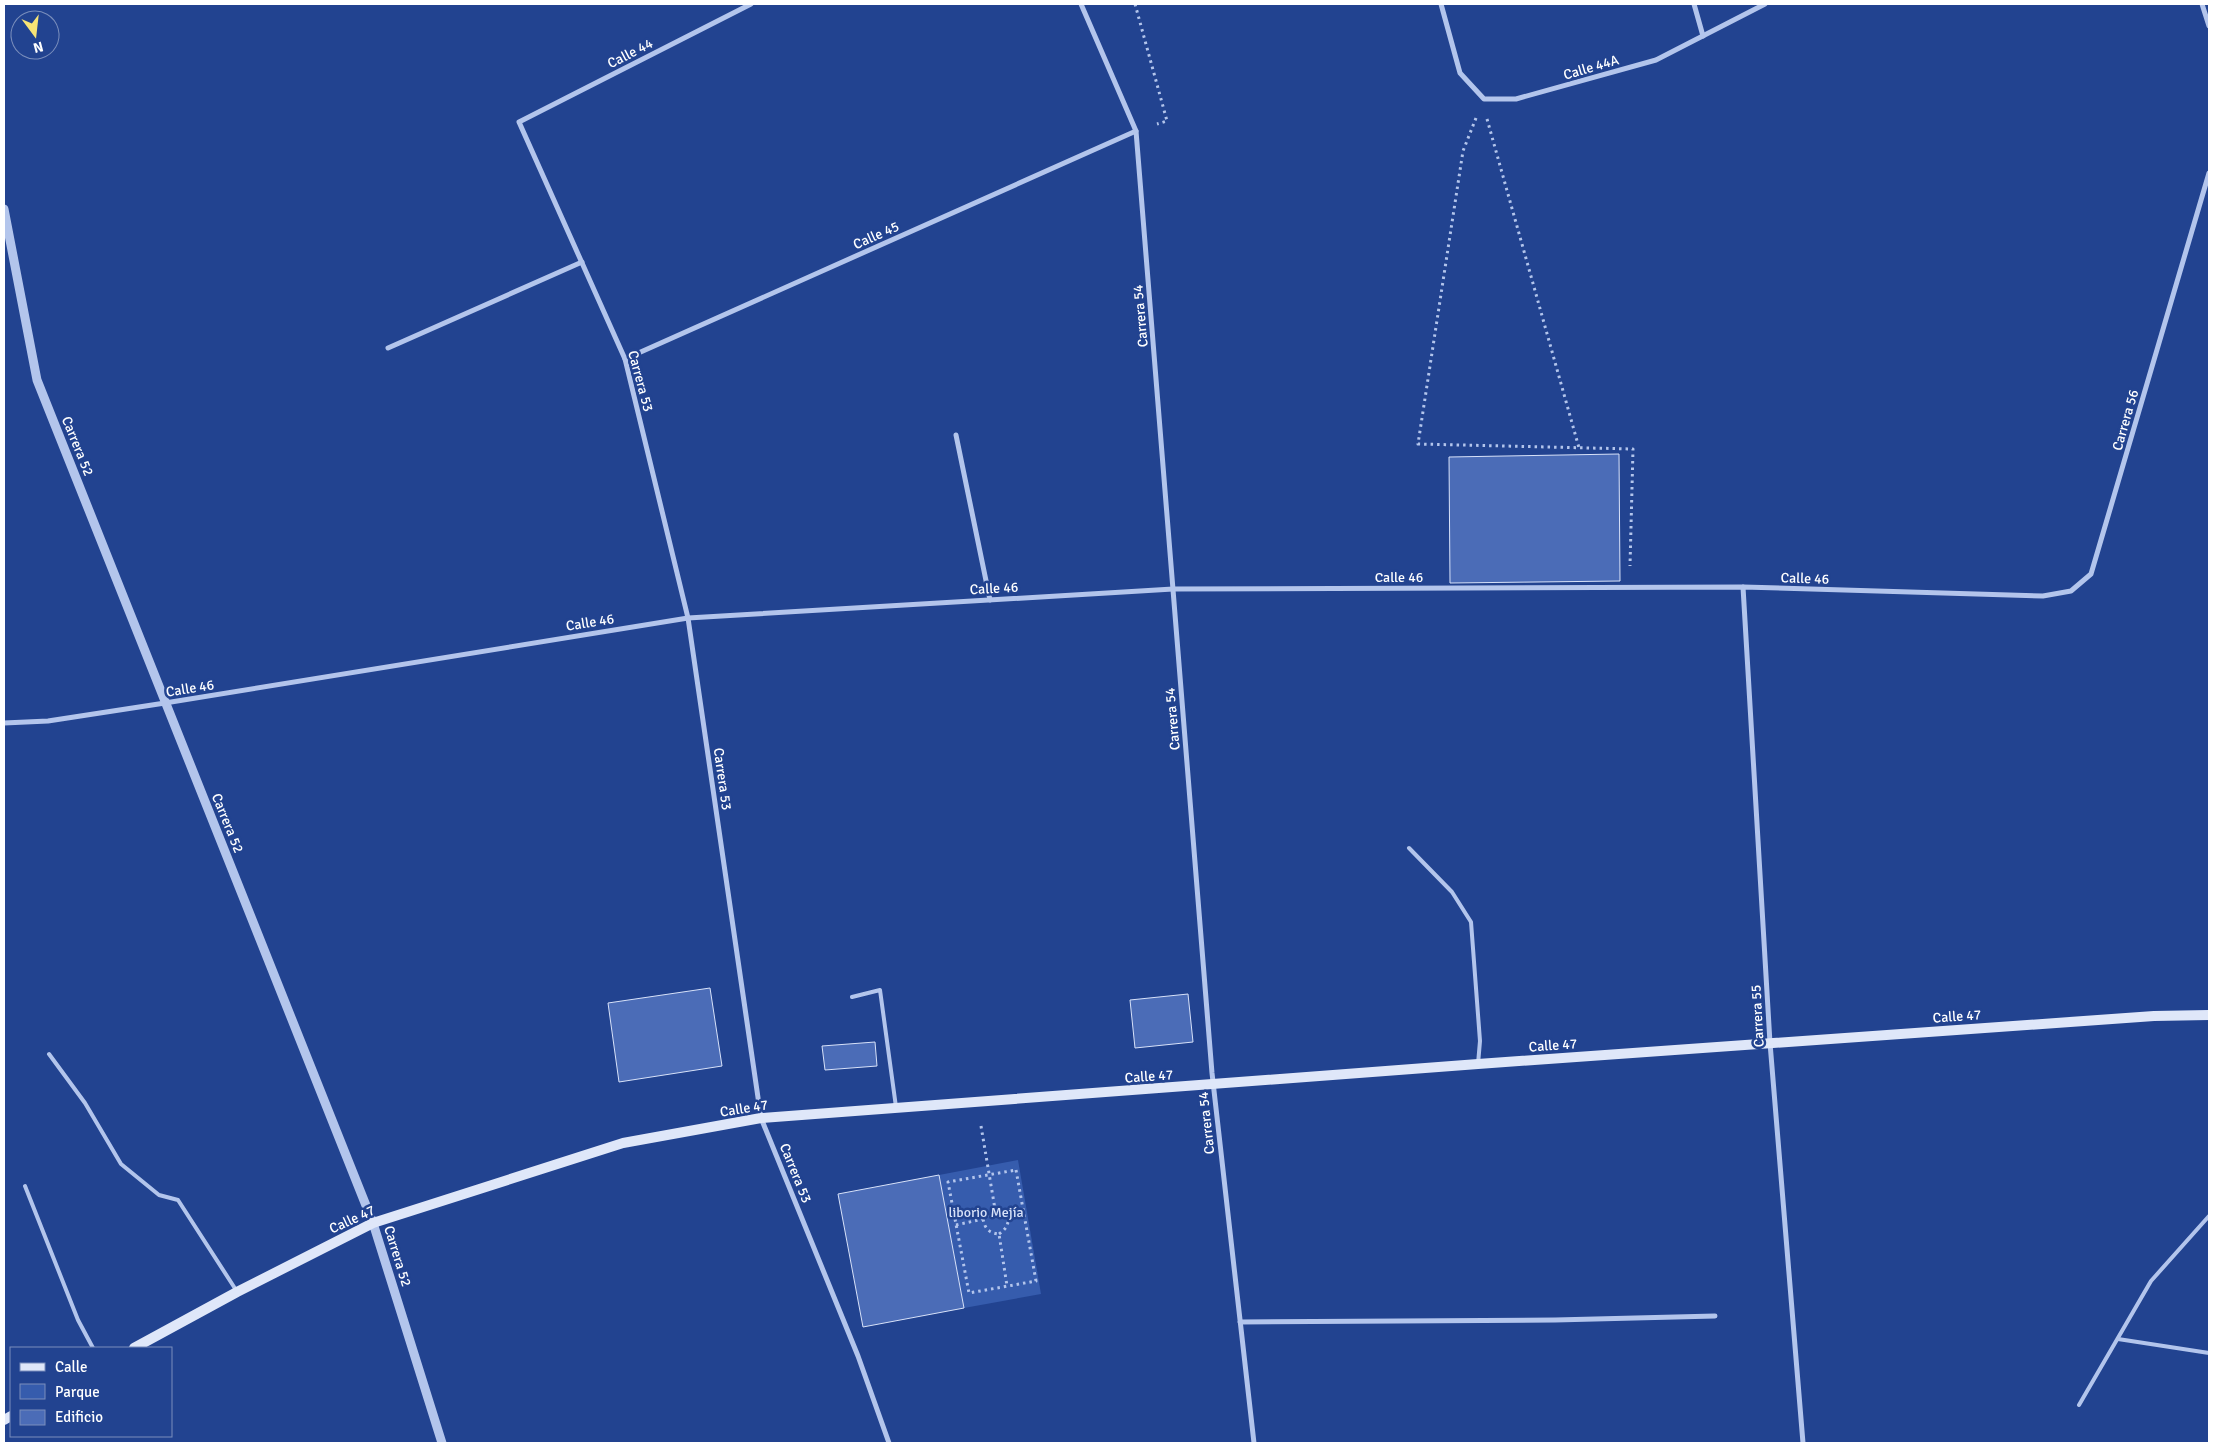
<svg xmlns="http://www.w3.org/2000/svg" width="2213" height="1447" font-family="Signika,sans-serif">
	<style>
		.green { fill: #365cad }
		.building { fill: #4b6cb7; stroke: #d8e2f9 }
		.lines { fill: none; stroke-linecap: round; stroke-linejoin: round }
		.path { stroke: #b3c5ec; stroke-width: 3; stroke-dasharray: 2.5 4; stroke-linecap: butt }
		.service { stroke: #b3c5ec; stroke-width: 4 }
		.minor { stroke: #b3c5ec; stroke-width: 5 }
		.tertiary { stroke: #b3c5ec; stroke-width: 9 }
		.secondary { stroke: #dfe7f9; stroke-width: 10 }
		.labels { text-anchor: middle; stroke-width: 5; stroke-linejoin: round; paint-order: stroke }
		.street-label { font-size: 14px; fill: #fff; stroke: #224390 }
		.park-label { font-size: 14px; fill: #d8e2f9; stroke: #224390 }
	</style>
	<rect width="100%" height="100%" fill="#224390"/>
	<path class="green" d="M1018 1160 1041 1294 964 1308 939 1175Z"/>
	<g class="building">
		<path d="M1619 454 1620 581 1450 583 1449 457Z"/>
		<path d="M710 988 722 1066 619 1082 608 1003Z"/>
		<path d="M1188 994 1193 1042 1135 1048 1130 1000Z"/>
		<path d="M875 1042 877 1066 825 1070 822 1046Z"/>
		<path d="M939 1175 964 1308 863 1327 838 1194Z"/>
	</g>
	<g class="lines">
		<g class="path">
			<path d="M1135 4 1167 121 1157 124"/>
			<path d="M1476 118 1463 151 1418 444 1633 449 1630 566"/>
			<path d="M1487 119 1579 448"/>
			<path d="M981 1126 995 1209"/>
			<path d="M1016 1170 1036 1281 969 1293 948 1182Z"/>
			<path d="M983 1219C985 1229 989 1233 999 1234L1007 1286"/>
			<path d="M956 1225 983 1219 995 1209 1002 1210 1008 1215 1024 1211"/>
			<path d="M999 1234C1006 1229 1009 1225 1008 1215"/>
		</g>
		<g class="service">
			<path d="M1409 848 1452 892 1471 922 1480 1041 1478 1064"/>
			<path d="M852 997 880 990 896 1107"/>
			<path d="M49 1054 85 1103 121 1164 159 1195 178 1200 236 1290"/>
			<path d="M25 1186 78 1320 93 1348"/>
			<path d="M2118 1339 2209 1353"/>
			<path d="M2079 1405 2151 1281 2209 1216"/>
		</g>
		<g class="minor">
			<path d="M751 4 519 122 625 359 688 618 761 1118 858 1356 889 1443"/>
			<path d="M1081 4 1136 131 1212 1073 1254 1443"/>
			<path d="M1441 4 1460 73 1484 99H1516L1656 60 1765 4"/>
			<path d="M1694 4 1703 36"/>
			<path d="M2202 4 2209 26"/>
			<path d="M388 348 582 262"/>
			<path d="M625 359 1136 131"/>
			<path d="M956 435 990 600"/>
			<path d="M1743 587 1770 1043 1803 1443"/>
			<path d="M4 723 48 721 165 703 688 618 1173 589 1743 587 2043 596 2071 591 2091 574 2209 173"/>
			<path d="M1240 1322 1555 1320 1715 1316"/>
		</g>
		<path class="tertiary" d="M4 209 37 380 373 1223 442 1443"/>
		<g class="secondary">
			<path d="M134 1348 237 1292 373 1223 623 1143 761 1118 1478 1064 2154 1016 2209 1015"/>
			<path d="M4 1420 11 1416"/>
		</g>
	</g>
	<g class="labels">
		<g class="street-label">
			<text transform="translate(630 53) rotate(-27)" y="5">Calle 44</text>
			<text transform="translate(1591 67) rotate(-16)" y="5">Calle 44A</text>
			<text transform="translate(876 235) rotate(-24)" y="5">Calle 45</text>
			<text transform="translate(1140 316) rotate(-95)" y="5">Carrera 54</text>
			<text transform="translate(641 381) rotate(75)" y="5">Carrera 53</text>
			<text transform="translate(2125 420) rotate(-74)" y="5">Carrera 56</text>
			<text transform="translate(78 446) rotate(68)" y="5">Carrera 52</text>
			<text x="1399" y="582">Calle 46</text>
			<text transform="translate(1805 578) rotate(2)" y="5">Calle 46</text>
			<text transform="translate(994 588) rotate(-3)" y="5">Calle 46</text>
			<text transform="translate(590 622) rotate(-9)" y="5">Calle 46</text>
			<text transform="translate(190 688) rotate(-9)" y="5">Calle 46</text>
			<text transform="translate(1172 719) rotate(-95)" y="5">Carrera 54</text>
			<text transform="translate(723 779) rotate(82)" y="5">Carrera 53</text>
			<text transform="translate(228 823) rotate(68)" y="5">Carrera 52</text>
			<text transform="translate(1757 1016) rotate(-93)" y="5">Carrera 55</text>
			<text transform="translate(1957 1016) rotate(-4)" y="5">Calle 47</text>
			<text transform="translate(1553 1045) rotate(-4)" y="5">Calle 47</text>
			<text transform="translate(1149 1076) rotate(-4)" y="5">Calle 47</text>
			<text transform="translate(744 1108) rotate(-9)" y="5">Calle 47</text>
			<text transform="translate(1206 1123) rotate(-96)" y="5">Carrera 54</text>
			<text transform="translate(796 1173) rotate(68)" y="5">Carrera 53</text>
			<text transform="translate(352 1219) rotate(-25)" y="5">Calle 47</text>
			<text transform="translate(398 1256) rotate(73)" y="5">Carrera 52</text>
		</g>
		<g class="park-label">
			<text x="986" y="1217">liborio Mejía</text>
		</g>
	</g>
	<rect width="2213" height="1447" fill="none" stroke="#ffffff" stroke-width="10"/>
	<rect x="10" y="1347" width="162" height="90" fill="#224390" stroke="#7a8ebc"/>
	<rect x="20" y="1363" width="25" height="8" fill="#dfe7f9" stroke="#7a8ebc"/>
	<text x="55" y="1372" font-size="15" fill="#ffffff">Calle</text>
	<rect x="20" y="1384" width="25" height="15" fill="#365cad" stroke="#7a8ebc"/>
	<text x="55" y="1397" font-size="15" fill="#ffffff">Parque</text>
	<rect x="20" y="1410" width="25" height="15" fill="#4b6cb7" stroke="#7a8ebc"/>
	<text x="55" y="1422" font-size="15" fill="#ffffff">Edificio</text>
	<g transform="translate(35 35) rotate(165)"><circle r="24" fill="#224390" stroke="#7a8ebc"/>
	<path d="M0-4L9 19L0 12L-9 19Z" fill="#f8e475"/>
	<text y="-8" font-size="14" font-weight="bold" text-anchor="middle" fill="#ffffff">N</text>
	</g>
</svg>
